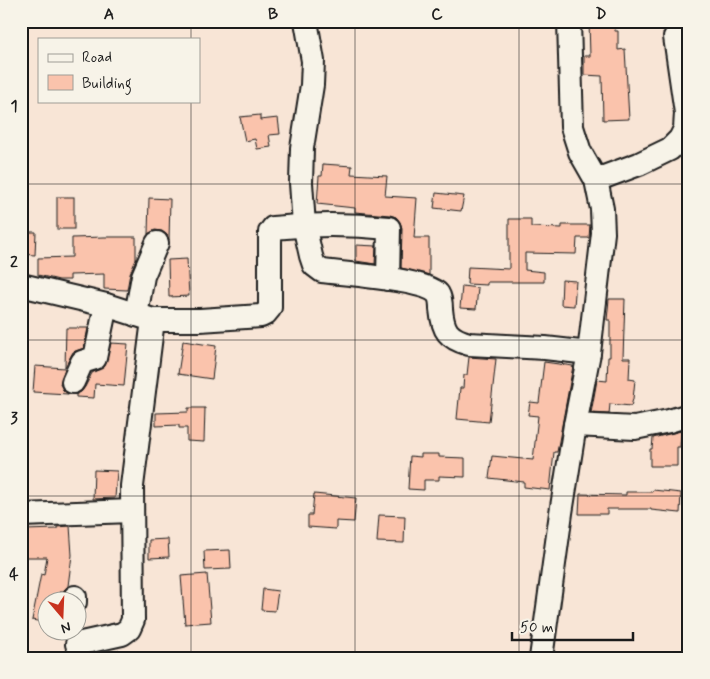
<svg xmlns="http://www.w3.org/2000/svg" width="710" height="679" font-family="Mynerve,sans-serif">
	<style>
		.building { fill: #fac3ac; stroke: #1c1c1c }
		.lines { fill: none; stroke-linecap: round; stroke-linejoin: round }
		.minor-casing { stroke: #1c1c1c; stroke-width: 26 }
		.minor { stroke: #f7f3e8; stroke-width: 22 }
		.grid { fill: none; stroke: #1c1c1c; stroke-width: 1; stroke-opacity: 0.55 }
		.neatline { fill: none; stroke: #1c1c1c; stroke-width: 2 }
		.grid-label { font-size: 16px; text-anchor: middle; font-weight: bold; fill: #1c1c1c }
	</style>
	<rect width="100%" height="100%" fill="#f8e5d6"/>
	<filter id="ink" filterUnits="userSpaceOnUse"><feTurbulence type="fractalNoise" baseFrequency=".02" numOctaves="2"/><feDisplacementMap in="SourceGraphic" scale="10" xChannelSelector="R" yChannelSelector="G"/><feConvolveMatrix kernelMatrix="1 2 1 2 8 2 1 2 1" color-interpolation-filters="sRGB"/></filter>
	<g filter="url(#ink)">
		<g class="building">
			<path d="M589 21H614L615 31H618V50L625 49 629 119 603 120 602 76 584 75V56H590Z"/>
			<path d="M260 115V120L278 118 280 134 269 135 271 147 257 149 255 139 245 141 240 117Z"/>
			<path d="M323 164 352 166 351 174 387 176 385 196 417 198 414 238H429V275L401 268 402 228 400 222 396 217 390 215 355 212V208L317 204 319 176H322Z"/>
			<path d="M436 193 464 196 461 211 434 208Z"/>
			<rect x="57" y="197" width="17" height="32"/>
			<path d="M149 198 170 199 169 240 167 235 162 231 155 230 148 234Z"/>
			<path d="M509 219H531V227L562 228V225H590L589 238H577L576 254 525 253V270L544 272V282H487V285L467 284 468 267 509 269Z"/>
			<path d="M21 232H36L35 255 21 254Z"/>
			<path d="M104 237H136V260L130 273 127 290 104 289V274L70 275V280H59L38 275V258L72 257V238Z"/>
			<path d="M356 245 376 246 375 264 356 261Z"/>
			<path d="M187 259 189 296 169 297 168 260Z"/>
			<path d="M562 280 576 281 574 306 561 305Z"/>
			<path d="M462 286 478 288 476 309 460 308Z"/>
			<path d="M609 299H625L623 358H630L629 379 635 380 633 399 631 406 610 404 609 414 591 413 597 380 607 381 608 357H610V320H607Z"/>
			<path d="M66 328H88L84 348 73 352 65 367Z"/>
			<path d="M183 341 216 346 212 379 178 374Z"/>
			<path d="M111 343 128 344 124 386 95 384 94 398 76 397V394L81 392 85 387 92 373 105 366Z"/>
			<path d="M469 357 496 359 489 422 457 419 460 388H463L464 375H467Z"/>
			<path d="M544 362 573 366 557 452H554L550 490 524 487V482L489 478 492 456 533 460 538 416 528 415 530 402 539 403Z"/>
			<path d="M35 366 65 368 60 384 63 390 68 394 33 392Z"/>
			<path d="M188 408H205L204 442 187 441V428H179V425L156 426V413L188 412Z"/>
			<path d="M681 431 680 447H677V466H650V449H652L653 438Z"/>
			<path d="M421 454H439V457L465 458V477L439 476V480H424V490L408 489 410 456 421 457Z"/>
			<path d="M94 470 117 471 115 498 93 499Z"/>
			<path d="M653 490 681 493 680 513 651 510V509H607V514H579L580 494 626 495V492H652Z"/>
			<path d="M314 494 356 498 354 522 336 521V529L308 527V515H312Z"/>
			<path d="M379 515 405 516 404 543 377 542Z"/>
			<path d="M70 526 72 555 68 586 63 591H61L60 602H48V623L32 620 41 574 44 575 47 557H25V530L57 529V527Z"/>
			<path d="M168 539 169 557 149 558V540Z"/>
			<path d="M230 550 231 569 205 570 204 551Z"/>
			<path d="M207 574 211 622 185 624 181 576Z"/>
			<path d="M263 589 278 591 275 611 261 610Z"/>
		</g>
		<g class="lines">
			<g class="minor-casing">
				<g id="minor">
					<path d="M306 21 313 61 312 85 302 148 301 183 304 225 311 256 314 265 322 271C344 274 425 279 438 294 441 299 441 304 441 309 443 331 448 338 469 344L545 348 589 353"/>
					<path d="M596 180 639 164 670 149 680 139 685 129 686 113 675 37"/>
					<path d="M21 285 106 305 153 320H200L261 316 265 314 270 308V232L273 228C312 224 350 224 389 228L388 279"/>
					<path d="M136 315 143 276 157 243"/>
					<path d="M73 382 82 362 95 358 106 305"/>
					<path d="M575 425 635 428 669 421 689 415"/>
					<path d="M21 515 132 511"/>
					<path d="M75 597V602"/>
					<path d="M77 644 122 634 129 629 133 620 132 486 153 320"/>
					<path d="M541 658 561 513 575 425 589 353 603 233 602 209 596 180 580 152 572 127 569 21"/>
				</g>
			</g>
			<use href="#minor" class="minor"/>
		</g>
	</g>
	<path class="grid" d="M191 21V39M355 21V658M519 21V658M191 101V658M21 184H689M21 340H689M21 496H689"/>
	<rect width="710" height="679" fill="none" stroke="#f7f3e8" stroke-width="55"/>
	<rect x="38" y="38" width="162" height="65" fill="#f7f3e8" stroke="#9f9d96"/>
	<rect x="48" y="54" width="25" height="8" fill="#f7f3e8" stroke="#9f9d96"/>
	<text x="82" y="62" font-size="15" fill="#1c1c1c">Road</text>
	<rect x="48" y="75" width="25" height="15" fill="#fac3ac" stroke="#9f9d96"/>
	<text x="82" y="88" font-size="15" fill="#1c1c1c">Building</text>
	<g transform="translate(62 616) rotate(161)"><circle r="24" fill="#f7f3e8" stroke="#9f9d96"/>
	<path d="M0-4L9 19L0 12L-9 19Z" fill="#c8321e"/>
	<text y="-8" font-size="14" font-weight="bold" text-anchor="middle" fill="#1c1c1c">N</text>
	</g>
	<path d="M512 632v8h121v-8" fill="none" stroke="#1c1c1c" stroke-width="2.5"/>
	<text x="520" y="632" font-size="15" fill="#1c1c1c" stroke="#f7f3e8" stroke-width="4" paint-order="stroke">50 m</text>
	<rect x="28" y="28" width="654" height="624" class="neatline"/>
	<g class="grid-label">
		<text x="109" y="19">A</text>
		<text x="273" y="19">B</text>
		<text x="437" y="19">C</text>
		<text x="601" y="19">D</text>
		<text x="14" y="111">1</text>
		<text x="14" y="267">2</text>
		<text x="14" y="423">3</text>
		<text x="14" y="579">4</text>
	</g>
</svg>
